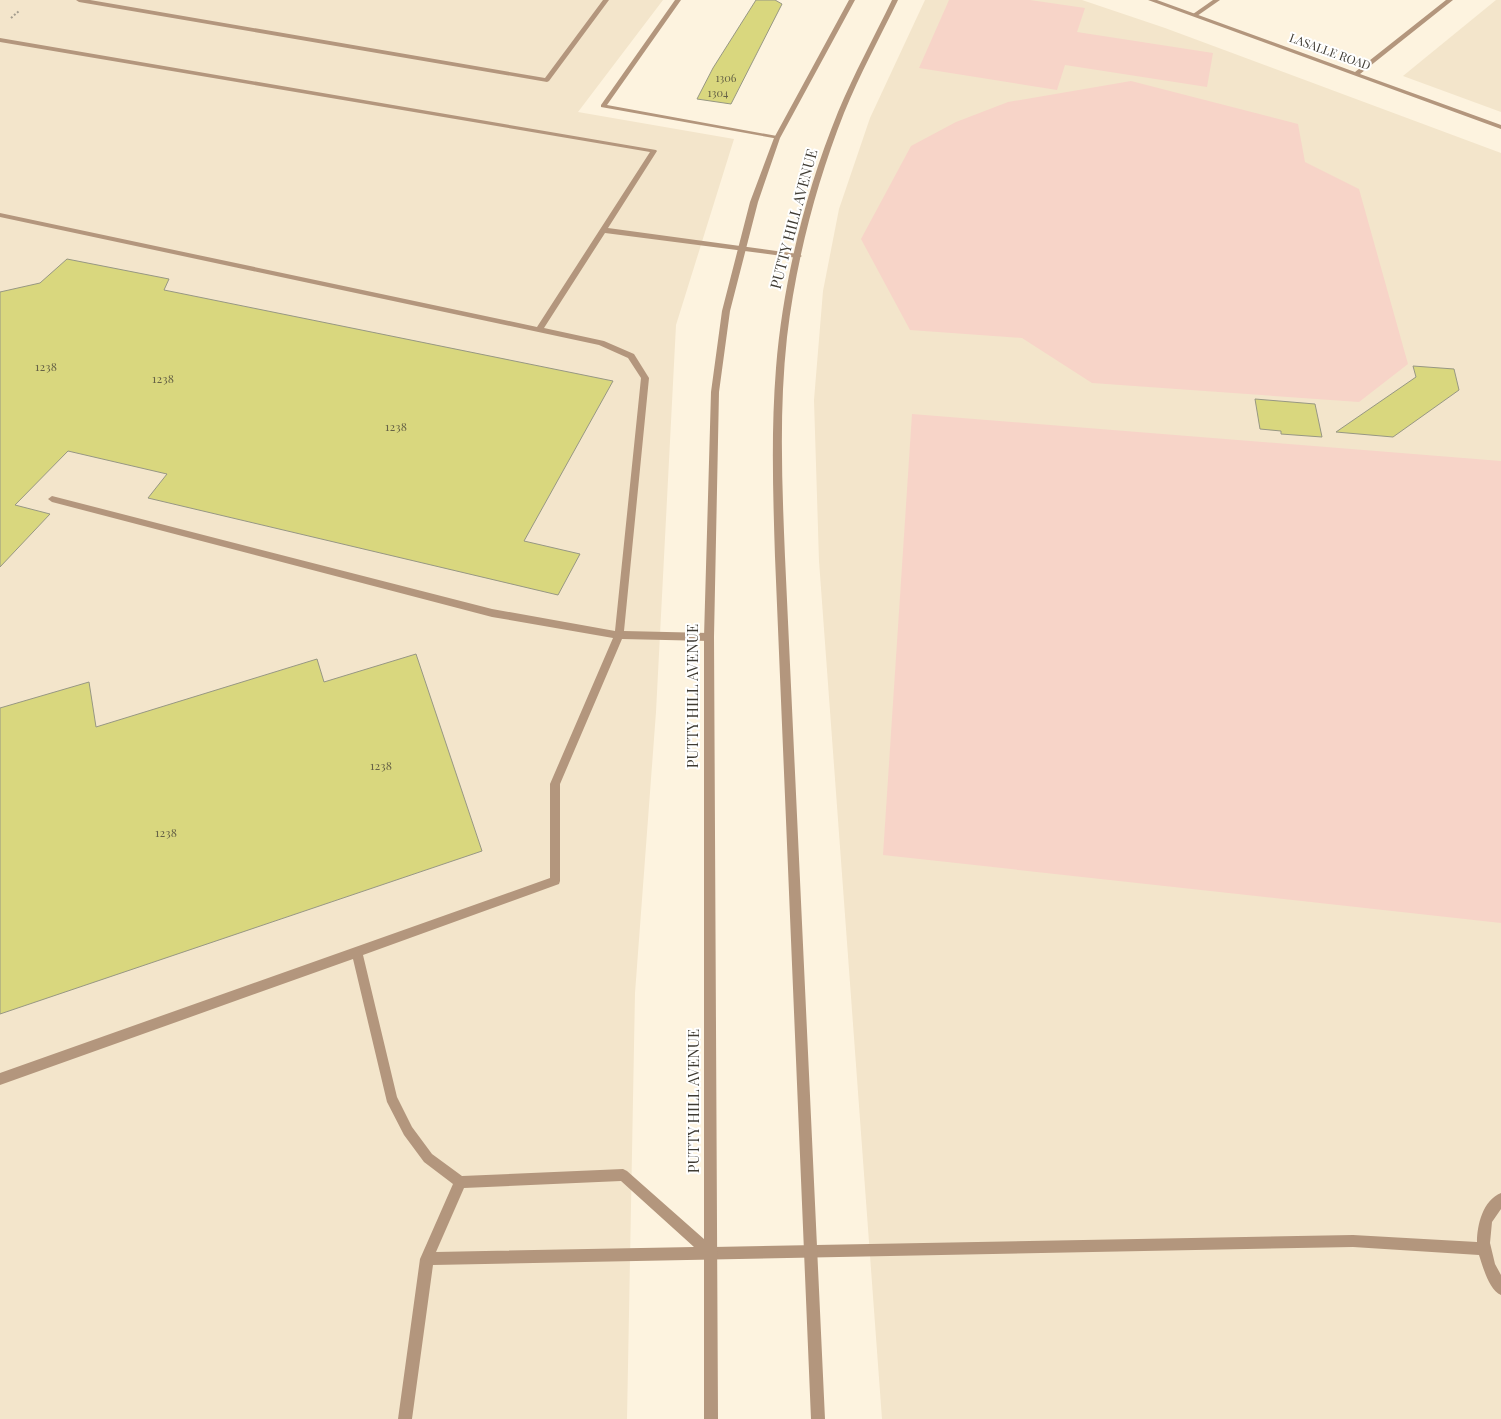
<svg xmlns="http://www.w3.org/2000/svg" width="1501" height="1419" font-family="'Playfair Display',serif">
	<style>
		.built { fill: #f3e5cb }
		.green { fill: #f7d4c8 }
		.building { fill: #d9d77e; stroke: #979783 }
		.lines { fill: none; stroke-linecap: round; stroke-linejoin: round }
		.path { stroke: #a49d8e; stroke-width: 2; stroke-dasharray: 2 2; stroke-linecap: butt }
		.service { fill: #b3967d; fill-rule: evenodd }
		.minor { fill: #b3967d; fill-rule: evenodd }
		.tertiary { fill: #b3967d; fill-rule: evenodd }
		.labels { text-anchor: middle; stroke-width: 4; stroke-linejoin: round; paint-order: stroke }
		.far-number-label { font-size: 11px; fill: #666246 }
		.far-street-label { font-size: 12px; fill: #3f3b33; stroke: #fff }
		.number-label { font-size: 12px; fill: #666246 }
		.street-label { font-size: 15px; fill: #3f3b33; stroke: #fff }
	</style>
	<rect width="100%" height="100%" fill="#fdf3df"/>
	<g class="built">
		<path d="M0 0H663L578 112 734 139 676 325 656 712 635 993 627 1419H0Z"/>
		<path d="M925 0H1082L1165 28 1501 153V1419H882L819 561 814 400 823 291 839 209 870 118Z"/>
		<path d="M1496 0H1501V112L1403 76Z"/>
	</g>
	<g class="green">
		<path d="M949 0H1030L1085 8 1077 32 1213 53 1207 87 1065 65 1057 90 919 68Z"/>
		<path d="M1131 81 1298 124 1305 162 1359 189 1408 364 1359 402 1092 383 1022 338 910 330 861 239 911 146 956 122 1008 102Z"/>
		<path d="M912 414 1501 461V923L883 855Z"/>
	</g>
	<g class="building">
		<path d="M756 0H775L782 4 731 104 697 99 713 68Z"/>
		<path d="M67 259 169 279 164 290 613 381 524 541 580 554 558 595 148 498 167 474 68 451 15 505 50 514 0 567V292L40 283Z"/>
		<path d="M1413 366 1454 369 1459 390 1393 437 1336 432 1416 377Z"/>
		<path d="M1255 399 1315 404 1322 437 1281 434V431L1260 429Z"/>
		<path d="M416 654 482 851 0 1014V708L89 682 96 727 317 659 324 682Z"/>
	</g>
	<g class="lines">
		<path class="path" d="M11 18 19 11"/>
		<g class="service">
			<path d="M76 0H90L545 78 603 0H609L549 81 547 82 79 2Z"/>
			<path d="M675 0H681L607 105 777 136 779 137V139L601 107V105Z"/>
			<path d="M1213 0H1220L1197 16H1193V14Z"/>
			<path d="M0 38 656 150 657 151 608 228 798 254 802 256 798 258 605 233 544 328 604 341 634 354 649 378 624 631 709 633 714 637 709 641 622 639 560 784V881L559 884 363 955 397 1097 412 1127 432 1154 462 1176 623 1169 627 1171 713 1247 1353 1235 1477 1242C1477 1225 1483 1200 1501 1193V1209L1492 1222 1490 1243 1495 1264 1501 1275V1295C1489 1290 1483 1267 1479 1255L1353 1247 433 1265 412 1419H398L420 1259 453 1184 424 1162 404 1135 387 1102 353 959 0 1085V1073L550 878V784L613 638 492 617 52 502 48 499 52 496 492 609 615 631 641 378 628 358 599 345 0 217V213L537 327 650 152 0 42ZM621 1181 694 1247 436 1252 464 1188Z"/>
		</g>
		<path class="minor" d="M1148 0H1157L1355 72 1446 0H1453L1360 74 1501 125V129Z"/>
		<g class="tertiary">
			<path d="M849 0H855L780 138 758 202 730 311 719 392 714 637 718 1419H704V637L711 392 722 311 750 202 774 138Z"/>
			<path d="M892 0H898C880 37 860 74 844 113 816 184 796 261 787 337 779 410 782 484 785 557L825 1419H811L775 557C773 494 771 431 776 368 783 282 805 193 838 112 854 74 874 37 892 0Z"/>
		</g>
	</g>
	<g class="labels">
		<g class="far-number-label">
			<text x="726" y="82">1306</text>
			<text x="718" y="97">1304</text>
		</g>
		<g class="far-street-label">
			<text transform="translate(1330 52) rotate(20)" y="4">LASALLE ROAD</text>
		</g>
		<g class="number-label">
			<text x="46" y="371">1238</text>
			<text x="163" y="383">1238</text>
			<text x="396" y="431">1238</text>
			<text x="381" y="770">1238</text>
			<text x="166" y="837">1238</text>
		</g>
		<g class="street-label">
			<text transform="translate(794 219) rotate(-75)" y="5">PUTTY HILL AVENUE</text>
			<text transform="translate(693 696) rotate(-90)" y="5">PUTTY HILL AVENUE</text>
			<text transform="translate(694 1101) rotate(-90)" y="5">PUTTY HILL AVENUE</text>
		</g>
	</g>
</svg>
